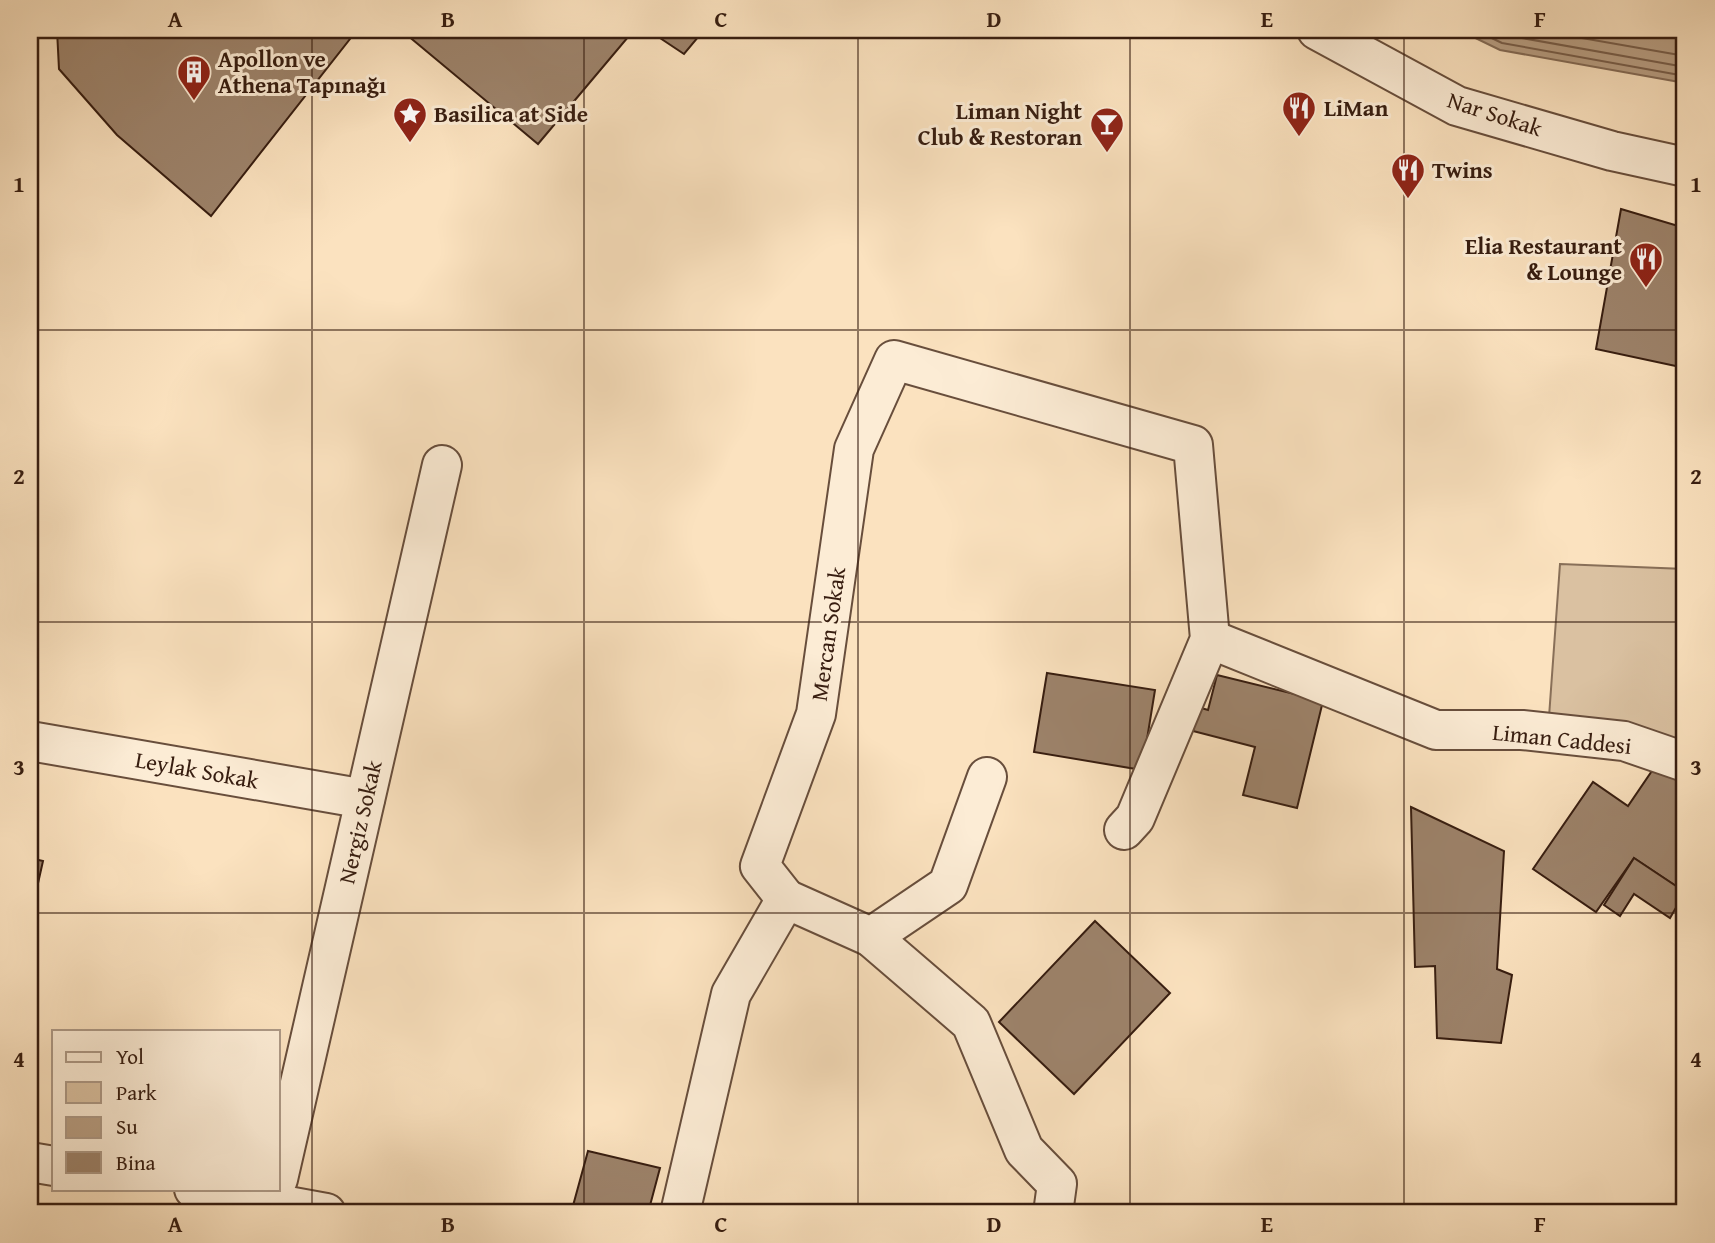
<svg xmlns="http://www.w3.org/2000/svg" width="1715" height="1243" font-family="'Gentium Book Plus',serif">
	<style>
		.green { fill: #dac1a1; stroke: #886f58; stroke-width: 2 }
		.water { fill: #b89f84; stroke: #846b56; stroke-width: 2 }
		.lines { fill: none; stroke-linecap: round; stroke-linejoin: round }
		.shore { stroke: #785e4a; stroke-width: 2 }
		.building { fill: #9d836b; stroke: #371d10; stroke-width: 2 }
		.minor-casing { stroke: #684e3c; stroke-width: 42 }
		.minor { stroke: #fcecd5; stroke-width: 38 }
		.grid { fill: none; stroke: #371d10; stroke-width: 2; stroke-opacity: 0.55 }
		.labels { text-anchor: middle; stroke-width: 6; stroke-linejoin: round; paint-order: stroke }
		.poi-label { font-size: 23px; font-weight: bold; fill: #371d10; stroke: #fcecd5; text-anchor: start }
		.street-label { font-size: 23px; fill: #371d10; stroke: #fcecd5 }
		.neatline { fill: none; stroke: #371d10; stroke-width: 2.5 }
		.grid-label { font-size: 23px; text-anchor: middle; font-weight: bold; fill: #371d10 }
	</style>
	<rect width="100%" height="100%" fill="#fbe2bf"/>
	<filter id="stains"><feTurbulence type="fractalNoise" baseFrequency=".00286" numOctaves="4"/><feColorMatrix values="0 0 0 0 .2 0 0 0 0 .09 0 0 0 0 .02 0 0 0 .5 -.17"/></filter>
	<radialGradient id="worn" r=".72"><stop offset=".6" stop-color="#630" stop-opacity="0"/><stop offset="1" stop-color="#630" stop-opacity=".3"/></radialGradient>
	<path class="green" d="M1560 564 1685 569V744L1549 717Z"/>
	<path class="water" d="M1459 30H1685V83L1500 50Z"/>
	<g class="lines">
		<g class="shore">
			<path d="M1475 30 1502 43 1685 76"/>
			<path d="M1494 30 1505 35 1685 67"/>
			<path d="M1536 30 1685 56"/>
		</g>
	</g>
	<g class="building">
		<path d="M57 30H357L211 216 117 135 59 69Z"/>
		<path d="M401 30H634L538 144Z"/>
		<path d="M648 30H704L684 54Z"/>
		<path d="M1621 209 1685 228V368L1596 349Z"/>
		<path d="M1047 673 1155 690 1142 770 1034 752Z"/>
		<path d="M1217 675 1323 701 1297 808 1243 795 1255 747 1193 731 1198 707 1208 710Z"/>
		<path d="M1656 765 1685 785V892L1634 858 1596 912 1533 869 1593 782 1628 806Z"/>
		<path d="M1411 807 1504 851 1497 969 1512 975 1501 1043 1437 1038 1435 966 1415 967Z"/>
		<path d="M30 858 43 861 30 919Z"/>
		<path d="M1634 858 1685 892 1670 918 1634 894 1620 916 1604 905Z"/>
		<path d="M1095 921 1170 993 1074 1094 999 1022Z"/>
		<path d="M588 1151 660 1168 648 1213H571Z"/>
	</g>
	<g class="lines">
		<g class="minor-casing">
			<g id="minor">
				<path d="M1317 30 1457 106 1612 151 1685 167"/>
				<path d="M1210 639 1436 730H1522L1624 741 1685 762"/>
				<path d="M30 741 365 799"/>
				<path d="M786 899 871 937 948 885 987 777"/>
				<path d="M871 937 971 1023 1024 1150 1057 1184 1053 1213"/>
				<path d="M30 1162 54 1166"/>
				<path d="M278 1179 442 465"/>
				<path d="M194 1189 326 1213"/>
				<path d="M680 1213 731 994 786 899 760 866 816 714 854 449 894 360 1193 445 1210 639 1135 818 1124 830"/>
			</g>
		</g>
		<use href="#minor" class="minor"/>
	</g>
	<path class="grid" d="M312 30V1213M584 30V1213M858 30V1213M1130 30V1213M1404 30V1213M30 330H1685M30 622H1685M30 913H1685"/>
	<defs>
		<g id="building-pin" transform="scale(1.75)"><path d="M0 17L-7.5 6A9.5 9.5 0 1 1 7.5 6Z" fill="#8f2418" stroke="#fcecd5"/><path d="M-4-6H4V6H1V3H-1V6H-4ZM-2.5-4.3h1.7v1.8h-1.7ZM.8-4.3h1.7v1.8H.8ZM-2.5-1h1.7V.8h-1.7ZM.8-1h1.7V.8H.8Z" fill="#fff"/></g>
		<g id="restaurant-pin" transform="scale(1.75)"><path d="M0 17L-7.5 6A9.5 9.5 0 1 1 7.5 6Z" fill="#8f2418" stroke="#fcecd5"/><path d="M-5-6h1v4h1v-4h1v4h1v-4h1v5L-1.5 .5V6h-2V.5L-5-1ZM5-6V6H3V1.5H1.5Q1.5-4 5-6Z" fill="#fff"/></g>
		<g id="sight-pin" transform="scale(1.75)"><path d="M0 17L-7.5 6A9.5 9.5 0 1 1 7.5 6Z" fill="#8f2418" stroke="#fcecd5"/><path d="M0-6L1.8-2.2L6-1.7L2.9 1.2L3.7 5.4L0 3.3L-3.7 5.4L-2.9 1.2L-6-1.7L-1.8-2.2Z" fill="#fff"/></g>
		<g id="bar-pin" transform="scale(1.75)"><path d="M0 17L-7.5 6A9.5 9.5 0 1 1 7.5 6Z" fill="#8f2418" stroke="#fcecd5"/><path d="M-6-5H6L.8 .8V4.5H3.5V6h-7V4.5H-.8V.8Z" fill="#fff"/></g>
	</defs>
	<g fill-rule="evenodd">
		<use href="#building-pin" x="194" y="72"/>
		<use href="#restaurant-pin" x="1299" y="108"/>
		<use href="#sight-pin" x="410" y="114"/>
		<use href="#bar-pin" x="1107" y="124"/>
		<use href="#restaurant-pin" x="1408" y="170"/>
		<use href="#restaurant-pin" x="1646" y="259"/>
	</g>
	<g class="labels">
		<g class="poi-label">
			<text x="218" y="67">Apollon ve<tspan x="218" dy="26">Athena Tapınağı</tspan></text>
			<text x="1324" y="116">LiMan</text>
			<text x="1082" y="119" text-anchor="end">Liman Night<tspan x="1082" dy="26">Club &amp; Restoran</tspan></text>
			<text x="434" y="122">Basilica at Side</text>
			<text x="1432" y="178">Twins</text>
			<text x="1622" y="254" text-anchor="end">Elia Restaurant<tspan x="1622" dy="26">&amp; Lounge</tspan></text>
		</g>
		<g class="street-label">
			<text transform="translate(1495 114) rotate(18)" y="8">Nar Sokak</text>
			<text transform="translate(828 634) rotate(-82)" y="8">Mercan Sokak</text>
			<text transform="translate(1562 739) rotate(6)" y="8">Liman Caddesi</text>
			<text transform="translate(197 770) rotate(10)" y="8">Leylak Sokak</text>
			<text transform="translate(360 822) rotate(-77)" y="8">Nergiz Sokak</text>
		</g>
	</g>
	<rect width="1715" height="1243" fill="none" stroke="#fbe2bf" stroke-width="77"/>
	<rect x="52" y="1030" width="228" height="161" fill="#fcecd5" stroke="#ad9986" stroke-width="2"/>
	<rect x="66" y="1052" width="35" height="10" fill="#fcecd5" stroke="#ad9986" stroke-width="2"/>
	<text x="116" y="1064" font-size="21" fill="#371d10">Yol</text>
	<rect x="66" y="1082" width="35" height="21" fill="#dac1a1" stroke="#ad9986" stroke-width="2"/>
	<text x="116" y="1100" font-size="21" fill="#371d10">Park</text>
	<rect x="66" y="1117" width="35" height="21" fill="#b89f84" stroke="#ad9986" stroke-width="2"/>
	<text x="116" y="1134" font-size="21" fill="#371d10">Su</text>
	<rect x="66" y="1152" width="35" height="21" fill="#9d836b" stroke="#ad9986" stroke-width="2"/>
	<text x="116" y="1170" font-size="21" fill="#371d10">Bina</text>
	<rect x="38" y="38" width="1638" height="1166" class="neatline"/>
	<g class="grid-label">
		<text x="175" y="27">A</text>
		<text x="448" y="27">B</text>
		<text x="721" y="27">C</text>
		<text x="994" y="27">D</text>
		<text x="1267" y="27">E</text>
		<text x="1540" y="27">F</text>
		<text x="19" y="192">1</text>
		<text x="1696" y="192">1</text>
		<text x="19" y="484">2</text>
		<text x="1696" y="484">2</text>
		<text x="19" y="775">3</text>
		<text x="1696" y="775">3</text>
		<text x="19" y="1067">4</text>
		<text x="1696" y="1067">4</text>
		<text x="175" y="1232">A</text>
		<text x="448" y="1232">B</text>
		<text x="721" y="1232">C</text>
		<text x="994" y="1232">D</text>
		<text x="1267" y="1232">E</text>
		<text x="1540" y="1232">F</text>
	</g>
	<rect width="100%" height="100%" filter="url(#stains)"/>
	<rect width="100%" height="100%" fill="url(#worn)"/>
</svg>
